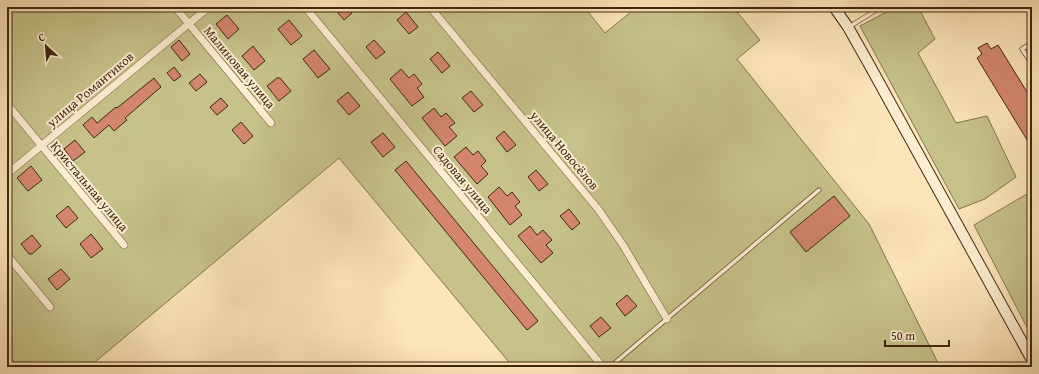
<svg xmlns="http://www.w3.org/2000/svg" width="1039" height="374" font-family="'Gentium Book Plus',serif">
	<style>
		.green { fill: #c6c28a; stroke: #82744e }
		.building { fill: #d3866d; stroke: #3f2711 }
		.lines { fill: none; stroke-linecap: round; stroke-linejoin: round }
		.service-casing { stroke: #6e563b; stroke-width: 5 }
		.minor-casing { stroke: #6e563b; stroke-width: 8 }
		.secondary-casing { stroke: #3f2711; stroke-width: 12 }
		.service { stroke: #fdeed2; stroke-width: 3.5 }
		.minor { stroke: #fdeed2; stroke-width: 7 }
		.secondary { stroke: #fdeed2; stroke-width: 10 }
		.labels { text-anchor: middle; stroke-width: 4; stroke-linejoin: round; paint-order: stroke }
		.street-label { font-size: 13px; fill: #3f2711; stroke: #fdeed2 }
	</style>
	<rect width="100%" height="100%" fill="#fce5b9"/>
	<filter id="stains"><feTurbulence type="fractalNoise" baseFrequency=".005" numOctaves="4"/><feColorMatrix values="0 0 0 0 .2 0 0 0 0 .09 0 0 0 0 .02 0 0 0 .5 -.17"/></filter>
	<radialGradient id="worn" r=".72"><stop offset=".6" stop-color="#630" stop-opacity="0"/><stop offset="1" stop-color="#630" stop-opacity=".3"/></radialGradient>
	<g class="green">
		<path d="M7 7H584L605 33 637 7H733L760 40 737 59 869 224 940 367H513L339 158 89 367H19L7 353Z"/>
		<path d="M896 7H918L935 39 918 53 956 123 987 116 1016 177 985 199 959 209 860 26Z"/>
		<path d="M1032 191V337L974 225Z"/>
	</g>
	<g class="building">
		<path d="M333 7H347L352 13 344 20Z"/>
		<path d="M406 12 418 27 409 34 397 20Z"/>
		<path d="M227 15 239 29 228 39 216 24Z"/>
		<path d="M289 20 302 36 291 45 278 29Z"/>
		<path d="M179 40 190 54 182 61 171 47Z"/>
		<path d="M374 40 385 52 376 59 366 47Z"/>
		<path d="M987 43 991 49 998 45 1032 100V148L977 58 982 54 978 48Z"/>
		<path d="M253 46 265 61 254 70 242 56Z"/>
		<path d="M314 50 330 69 318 78 303 59Z"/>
		<path d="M438 52 450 66 442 73 430 59Z"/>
		<path d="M174 67 181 76 174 81 167 73Z"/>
		<path d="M401 69 409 78 414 74 422 84 417 88 424 97 412 106 390 79Z"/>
		<path d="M200 74 207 82 196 91 189 83Z"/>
		<path d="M154 78 161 87 125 118 127 120 114 131 109 125 94 138 83 125 92 117 97 123 116 107 117 108Z"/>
		<path d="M277 78H280L291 91 279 101 267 86Z"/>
		<path d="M471 91 483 105 474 112 462 98Z"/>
		<path d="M348 92 360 106 349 115 337 101Z"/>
		<path d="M221 98 228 106 217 115 210 107Z"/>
		<path d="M434 108 441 117 446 113 455 123 449 127 457 136 445 146 422 118Z"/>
		<path d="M241 122 253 136 244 144 232 130Z"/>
		<path d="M504 131 516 145 507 152 496 138Z"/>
		<path d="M383 133 395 147 383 157 371 142Z"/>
		<path d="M75 140 85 152 73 161 64 149Z"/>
		<path d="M466 147 473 155 478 151 486 161 481 166 488 174 477 184 454 157Z"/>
		<path d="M406 161 538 321 527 330 395 170Z"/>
		<path d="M31 166 42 180 28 191 17 178Z"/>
		<path d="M536 170 548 184 539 191 528 177Z"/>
		<path d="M499 187 507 196 512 192 520 202 515 206 522 215 510 225 488 197Z"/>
		<path d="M834 196 850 216 806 252 790 232Z"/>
		<path d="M68 206 78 218 66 228 56 216Z"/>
		<path d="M569 209 580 223 572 230 560 216Z"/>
		<path d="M530 226 537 235 543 230 552 240 546 245 553 253 541 263 518 236Z"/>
		<path d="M91 234 103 249 91 258 80 244Z"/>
		<path d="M32 235 41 246 32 254H29L21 244Z"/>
		<path d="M61 269 70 279 57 290 48 279Z"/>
		<path d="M627 295 637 306 625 316 616 304Z"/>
		<path d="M601 317 611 328 599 337 590 326Z"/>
	</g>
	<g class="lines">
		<g class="service-casing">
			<g id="service">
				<path d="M849 27 881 7"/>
				<path d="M1032 43 1022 49 1032 64"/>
				<path d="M610 367 819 190"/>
			</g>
		</g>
		<g class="minor-casing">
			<g id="minor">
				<path d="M175 7 271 123"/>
				<path d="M305 7 603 367"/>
				<path d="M430 7 598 209 623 245 667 319"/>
				<path d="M7 104 124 245"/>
				<path d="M7 174 209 7"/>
				<path d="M7 255 50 307"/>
			</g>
		</g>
		<g class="secondary-casing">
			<path id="secondary" d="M834 7 848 27 870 66 1032 360"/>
		</g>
		<use href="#service" class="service"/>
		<use href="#minor" class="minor"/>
		<use href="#secondary" class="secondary"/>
	</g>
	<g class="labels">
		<g class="street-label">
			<text transform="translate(240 67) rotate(50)" y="5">Малиновая улица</text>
			<text transform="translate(90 89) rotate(-40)" y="5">улица Романтиков</text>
			<text transform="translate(565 150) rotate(50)" y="5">улица Новосёлов</text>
			<text transform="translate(463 179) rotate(50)" y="5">Садовая улица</text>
			<text transform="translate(90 186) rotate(50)" y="5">Кристальная улица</text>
		</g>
	</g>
	<rect width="1039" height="374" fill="none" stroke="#fce5b9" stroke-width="24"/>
	<rect x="8" y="8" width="1023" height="358" fill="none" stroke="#3f2711" stroke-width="2"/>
	<rect x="12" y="12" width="1015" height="350" fill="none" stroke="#3f2711"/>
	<g transform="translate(46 46) rotate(334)" stroke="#fdeed2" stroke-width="3" paint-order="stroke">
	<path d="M0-3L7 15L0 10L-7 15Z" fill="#3f2711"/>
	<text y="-6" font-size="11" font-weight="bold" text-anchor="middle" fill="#3f2711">С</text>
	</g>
	<path d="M885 340v6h64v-6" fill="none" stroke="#3f2711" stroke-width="2"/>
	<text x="891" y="340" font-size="12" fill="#3f2711" stroke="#fdeed2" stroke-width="3" paint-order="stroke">50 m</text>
	<rect width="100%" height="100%" filter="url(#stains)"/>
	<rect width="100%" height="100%" fill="url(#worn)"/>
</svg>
